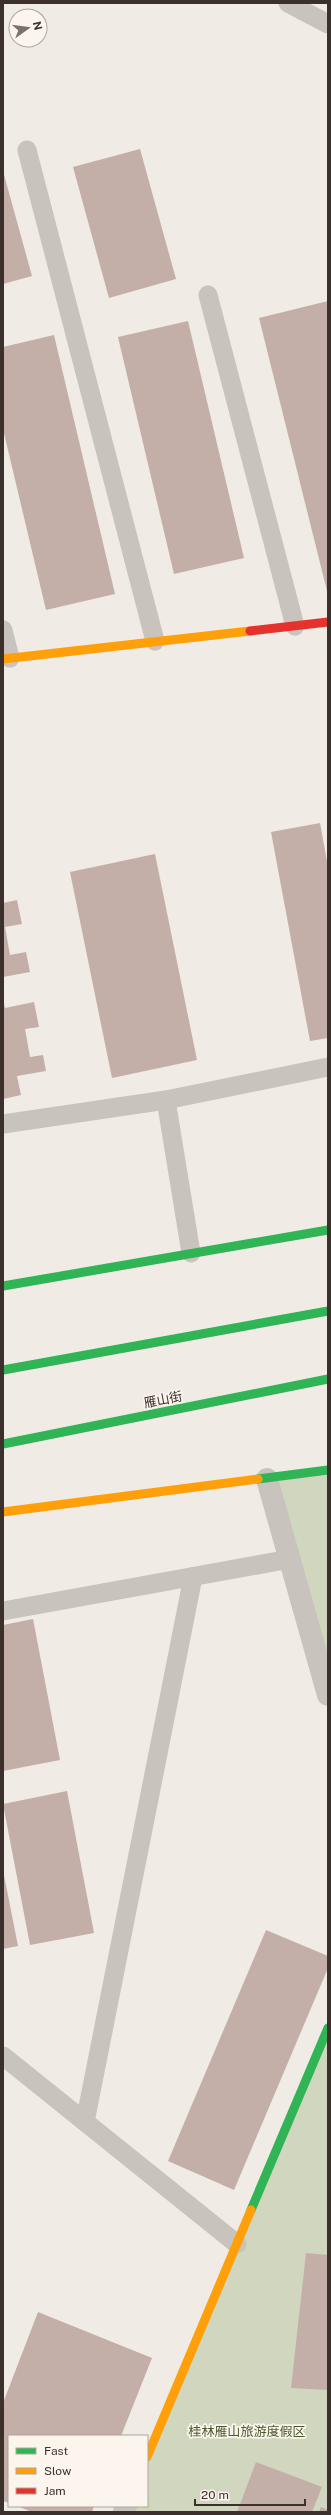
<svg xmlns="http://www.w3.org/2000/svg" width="331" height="2515" font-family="'Public Sans','Noto Sans SC',sans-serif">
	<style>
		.green { fill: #d1d6bf }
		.building { fill: #c3afa7 }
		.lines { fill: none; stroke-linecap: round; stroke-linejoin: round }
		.lane { stroke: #c9c3be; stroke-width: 19 }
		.street { stroke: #c9c3be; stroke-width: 22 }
		.fast { stroke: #30b455; stroke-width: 9 }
		.slow { stroke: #ff9f0a; stroke-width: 9 }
		.jam { stroke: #e5322d; stroke-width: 9 }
		.labels { text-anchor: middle; stroke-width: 3.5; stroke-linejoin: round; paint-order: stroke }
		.street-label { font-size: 13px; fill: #3b302b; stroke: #fbf5ee }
		.park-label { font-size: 13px; fill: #4a5a2e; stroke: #fbf5ee }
	</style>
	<rect width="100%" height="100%" fill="#f0ebe5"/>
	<g class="green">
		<path d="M328 1470V1695L267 1479Z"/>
		<path d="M328 2028V2512H124L126 2506H147V2457Z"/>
	</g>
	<g class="building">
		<path d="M140 149 176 279 109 298 73 167Z"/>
		<path d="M3 171 32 276 3 284Z"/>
		<path d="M328 301V591H327L259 318Z"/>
		<path d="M188 321 244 558 174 574 118 337Z"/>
		<path d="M54 335 115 594 46 610 3 429V347Z"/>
		<path d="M320 823 328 867V1038L310 1041 271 832Z"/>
		<path d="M155 854 197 1060 112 1078 70 872Z"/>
		<path d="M17 900 22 924 5 927 10 955 26 952 30 972 3 977V903Z"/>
		<path d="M3 1000 5 1008 34 1002 39 1027 25 1029 30 1057 43 1055 46 1071 17 1076 21 1095 3 1099Z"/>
		<path d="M33 1619 60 1760 3 1771V1625Z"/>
		<path d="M67 1791 94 1933 30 1945 3 1804Z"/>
		<path d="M3 1870 18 1946 3 1949Z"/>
		<path d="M266 1930 328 1956V1968L234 2190 168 2161Z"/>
		<path d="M306 2253 328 2255V2390L291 2388Z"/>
		<path d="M38 2312 152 2358 121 2436H9V2503L3 2501V2403Z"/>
		<path d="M256 2462 322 2487 312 2512H237Z"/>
		<path d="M17 2506H94L92 2512H32Z"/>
		<path d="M321 2507 328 2510V2512H319Z"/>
	</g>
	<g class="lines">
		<g class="lane">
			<path d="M288 3 328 24"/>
			<path d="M27 150 155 641"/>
			<path d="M208 295 295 626"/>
			<path d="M3 630 10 658"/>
			<path d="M166 1100 191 1253"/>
			<path d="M3 1124 166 1100 328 1067"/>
			<path d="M3 1611 290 1559"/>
			<path d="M3 2056 237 2244"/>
			<path d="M85 2122 193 1577"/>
		</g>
		<g class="street">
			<path d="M267 1479 328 1695"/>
			<path d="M124 2512 126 2506"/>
		</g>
		<g class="fast">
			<path d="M3 1286 328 1230"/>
			<path d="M3 1370 328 1311"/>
			<path d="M3 1444 328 1379"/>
			<path d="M258 1479 328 1470"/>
			<path d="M251 2210 328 2028"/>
		</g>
		<g class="slow">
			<path d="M3 659 250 631"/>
			<path d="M3 1512 258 1479"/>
			<path d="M147 2457 251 2210"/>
		</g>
		<path class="jam" d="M250 631 328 622"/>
	</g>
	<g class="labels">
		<g class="street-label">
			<text transform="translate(163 1399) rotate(-11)" y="5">雁山街</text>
		</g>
		<g class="park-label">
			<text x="247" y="2436">桂林雁山旅游度假区</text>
		</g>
	</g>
	<rect width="331" height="2515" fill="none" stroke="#3b302b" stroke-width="8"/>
	<rect x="8" y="2435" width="140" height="72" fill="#fbf5ee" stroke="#aea6a0"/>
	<rect x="16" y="2448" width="20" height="6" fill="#30b455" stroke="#aea6a0"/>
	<text x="44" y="2455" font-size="12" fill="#3b302b">Fast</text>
	<rect x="16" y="2468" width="20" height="6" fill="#ff9f0a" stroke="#aea6a0"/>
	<text x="44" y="2475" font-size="12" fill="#3b302b">Slow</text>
	<rect x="16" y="2488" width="20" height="6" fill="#e5322d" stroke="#aea6a0"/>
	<text x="44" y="2495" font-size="12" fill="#3b302b">Jam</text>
	<g transform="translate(28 28) rotate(76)"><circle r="19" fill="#fbf5ee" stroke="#aea6a0"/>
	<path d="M0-3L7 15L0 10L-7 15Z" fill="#7a716c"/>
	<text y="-6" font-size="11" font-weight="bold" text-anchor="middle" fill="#3b302b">N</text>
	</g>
	<path d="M195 2499v6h110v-6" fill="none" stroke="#3b302b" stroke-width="2"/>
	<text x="201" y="2499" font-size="12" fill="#3b302b" stroke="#fbf5ee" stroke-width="3" paint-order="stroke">20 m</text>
</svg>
